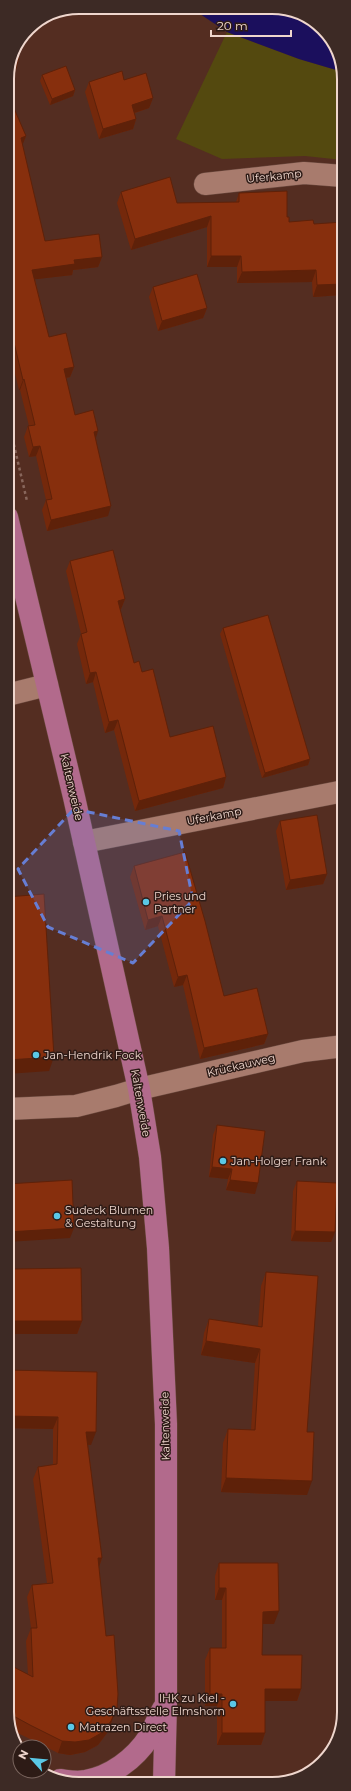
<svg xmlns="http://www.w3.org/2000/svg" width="351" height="1791" font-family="Montserrat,sans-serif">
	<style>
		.green { fill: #54490f }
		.water { fill: #1b0f5d }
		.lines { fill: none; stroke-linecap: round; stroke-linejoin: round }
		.minor-casing { stroke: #6b4a3f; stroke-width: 23 }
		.major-casing { stroke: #6b4a3f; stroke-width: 23 }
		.path { stroke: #88665b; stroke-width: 2.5; stroke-dasharray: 3 3; stroke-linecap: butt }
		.minor { stroke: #a87b6d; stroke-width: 22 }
		.major { stroke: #b26a8c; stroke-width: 22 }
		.wall { fill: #74280b }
		.shaded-wall { fill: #5e2109 }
		.building { fill: #872f0d; stroke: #5e2109 }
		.marked { fill: #667ed4; fill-opacity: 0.2; stroke: #667ed4; stroke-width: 3; stroke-dasharray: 8 5; stroke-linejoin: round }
		.poi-dot { fill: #5ac8e6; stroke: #2d1b16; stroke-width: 1.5 }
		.labels { text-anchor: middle; stroke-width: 3; stroke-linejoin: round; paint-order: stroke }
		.street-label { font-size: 11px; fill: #efd6cd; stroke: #2d1b16 }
		.poi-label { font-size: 11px; fill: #efd6cd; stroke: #2d1b16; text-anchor: start }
		.rim { fill: none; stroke: #efd6cd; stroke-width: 2 }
	</style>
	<rect width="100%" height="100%" fill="#542d21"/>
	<path class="green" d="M227 32 299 59 343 72V160L305 156 222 159 176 139Z"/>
	<path class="water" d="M191 8 291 9 326 31 343 72 299 59 227 32Z"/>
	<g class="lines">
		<g class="minor-casing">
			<g id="minor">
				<path d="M205 184 304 173 343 176"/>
				<path d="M7 695 47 685"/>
				<path d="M84 842 344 791"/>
				<path d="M7 1109 76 1106 116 1096 139 1089 303 1051 344 1046"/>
			</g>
		</g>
		<g class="major-casing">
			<g id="major">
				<path d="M7 517 74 797 139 1089 150 1157 158 1248 166 1424V1703L164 1783"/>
				<path d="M60 1780C68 1781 77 1783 85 1781 110 1777 135 1759 149 1737 154 1728 158 1718 163 1709"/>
			</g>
		</g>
		<path class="path" d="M7 415 27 501"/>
		<use href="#minor" class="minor"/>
		<use href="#major" class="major"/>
	</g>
	<g class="wall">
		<path d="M42 75 75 90 73 96 50 105 40 81Z"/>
		<path d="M124 80 153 98 149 108 135 113 136 119 133 129 99 139 85 92 89 82Z"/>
		<path d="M7 92 26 136 22 145 45 241 102 257 98 267 73 270 72 275 35 279 49 337 74 367 70 377 66 378 75 415 96 438 108 516 47 531 42 510 46 500 36 456 29 457 24 437 28 426H29L20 390H19L7 341Z"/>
		<path d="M121 192 177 203 236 202 239 193 287 217 289 222 314 224 340 295 313 297 312 282 237 283V267H207V227L131 250 117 203Z"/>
		<path d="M153 287 207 308 203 318 158 331 149 297Z"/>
		<path d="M70 561 125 599 121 609H120L134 663 142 672 170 737 226 777 223 788 135 811 114 730 105 733 93 682 86 684 77 644 81 634 66 571Z"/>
		<path d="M223 628 310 759 308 765 262 778 220 634Z"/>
		<path d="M280 821 327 874 323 884 286 890 276 831Z"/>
		<path d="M134 866 224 996 268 1034 264 1044 200 1059 183 985 174 987 158 926 145 930 130 877Z"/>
		<path d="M217 1125 255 1194 226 1190 228 1179 209 1177 213 1135Z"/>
		<path d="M297 1181 335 1232 331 1242 291 1241 293 1191Z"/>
		<path d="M13 1269 82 1321 77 1334H8V1282Z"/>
		<path d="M266 1272 307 1432V1495L221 1492 223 1443 228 1429 251 1430 255 1363 201 1355 204 1333 209 1319 258 1326 261 1286Z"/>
		<path d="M7 1370 91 1445H88L102 1558 99 1567 106 1636 117 1708 107 1733 98 1745 85 1752 70 1755 58 1753 26 1737 11 1730 8 1722V1664L28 1675 26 1641 31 1628 27 1597 32 1585 47 1583 33 1479 38 1467 53 1465V1429L8 1428Z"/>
		<path d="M219 1563 274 1624H263L262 1655 301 1689 297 1701H265V1733L261 1745H217V1706H205V1660L210 1648H222V1600H215V1576Z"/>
	</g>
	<g class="shaded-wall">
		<path d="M19 59 16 70 7 74 12 63Z"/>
		<path d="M75 90 73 96 50 105 52 99Z"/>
		<path d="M153 98 149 108 128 115 132 105Z"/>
		<path d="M136 119 133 129 99 139 103 129Z"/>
		<path d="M26 136 22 146 21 138Z"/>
		<path d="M211 216 207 227 131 250 135 239Z"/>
		<path d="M211 256H241L237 267H207Z"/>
		<path d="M102 257 98 267 73 270 72 275 29 280 32 270 74 260Z"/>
		<path d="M316 270 312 282 237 283 242 272Z"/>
		<path d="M343 284 340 295 313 297 317 285Z"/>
		<path d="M207 308 203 318 158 331 162 321Z"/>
		<path d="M11 330 7 340V331Z"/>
		<path d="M74 367 70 377 60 379 64 369Z"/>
		<path d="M24 379 20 390H19L23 380Z"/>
		<path d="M98 431 95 441 94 432Z"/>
		<path d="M40 446 36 456 29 457 33 447Z"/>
		<path d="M111 506 108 516 47 531 51 520Z"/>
		<path d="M125 599 121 609 114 611 118 601Z"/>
		<path d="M96 672 93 682 86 684 90 673Z"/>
		<path d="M118 720 114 730 105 733 109 722Z"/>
		<path d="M310 759 308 765 262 778 265 773Z"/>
		<path d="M226 777 223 788 135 811 139 801Z"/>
		<path d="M327 874 323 884 286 890 290 880Z"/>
		<path d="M162 916 158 926 145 930 148 920Z"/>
		<path d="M187 975 183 985 174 987 178 977Z"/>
		<path d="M268 1034 264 1044 200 1059 204 1048Z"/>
		<path d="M54 1057 49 1071 7 1074V1060Z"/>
		<path d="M212 1167 232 1169 228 1179 209 1177Z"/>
		<path d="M230 1180 258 1183 255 1194 226 1190Z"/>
		<path d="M74 1228 70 1238 7 1242V1232Z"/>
		<path d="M295 1231 335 1232 331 1242 291 1241Z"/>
		<path d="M13 1321H82L77 1334H8Z"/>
		<path d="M206 1341 260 1349 255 1363 201 1355Z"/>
		<path d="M8 1416 58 1417 53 1429 8 1428Z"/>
		<path d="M86 1432H96L91 1445 81 1444Z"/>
		<path d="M226 1478 312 1481 307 1495 221 1492Z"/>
		<path d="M98 1558H102L98 1570Z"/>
		<path d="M219 1588H226L222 1600H215Z"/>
		<path d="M279 1611 274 1624H259L263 1612Z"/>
		<path d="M265 1689H301L297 1701H261Z"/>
		<path d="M210 1694H222L217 1706H205Z"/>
		<path d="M117 1708 107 1733 98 1745 85 1752 70 1755 58 1753 62 1741Z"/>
		<path d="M222 1733H265L261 1745H217Z"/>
	</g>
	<g class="building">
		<path d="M17 53 19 59 12 63Z"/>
		<path d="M66 66 75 90 52 99 42 75Z"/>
		<path d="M122 71 124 80 146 73 153 98 132 105 136 119 103 129 89 82Z"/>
		<path d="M7 92 26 136 21 138 45 241 99 234 102 257 74 260 75 264 32 270 49 337 66 333 74 367 64 369 75 415 93 410 98 431 94 432 111 506 51 520 46 500 52 499 40 446 33 447 28 426 35 425 24 379 23 380 11 330 7 331Z"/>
		<path d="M170 177 177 203 239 202V193L287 191V217H289V222L313 220 314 224 343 222V284L317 285 316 270 242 272 241 256H211V216L135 239 121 192Z"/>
		<path d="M197 274 207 308 162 321 153 287Z"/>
		<path d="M113 550 125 599 118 601 134 663 139 661 142 672 153 669 170 737 213 726 226 777 139 801 118 720 109 722 96 672 90 673 81 634 87 632 70 561Z"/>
		<path d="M268 615 310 759 265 773 223 628Z"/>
		<path d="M317 815 327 874 290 880 280 821Z"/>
		<path d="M185 852 205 921 224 996 257 988 268 1034 204 1048 187 975 178 977 162 916 148 920 134 866Z"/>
		<path d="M44 894 54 1057 7 1060V897Z"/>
		<path d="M217 1125 265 1131 258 1183 230 1180 232 1169 212 1167Z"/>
		<path d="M72 1180 74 1228 7 1232V1184Z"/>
		<path d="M297 1181 337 1183 335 1232 295 1231Z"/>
		<path d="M81 1268 82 1321H13V1269Z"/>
		<path d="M266 1272 318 1276 307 1432H314L312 1481 226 1478 228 1429 255 1430 260 1349 206 1341 209 1319 262 1327Z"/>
		<path d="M7 1370 97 1372 96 1432H86L102 1558H98L106 1636 114 1635 118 1694 117 1708 111 1721 103 1732 89 1740 75 1742 62 1741 30 1725 8 1713V1664L33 1677 31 1628H37L32 1585 53 1583 38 1467 57 1464 58 1417 8 1416Z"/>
		<path d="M219 1563H278L279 1611 263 1612 262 1655H302L301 1689H265V1733H222V1694H210V1648H226V1588H219Z"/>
	</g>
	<path class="marked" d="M74 809 179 831 193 900 133 963 48 927 18 869Z"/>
	<g class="poi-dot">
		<circle cx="146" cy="902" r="4"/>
		<circle cx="36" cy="1055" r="4"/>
		<circle cx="223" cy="1161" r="4"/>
		<circle cx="57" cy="1216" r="4"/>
		<circle cx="233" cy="1704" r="4"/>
		<circle cx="71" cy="1727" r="4"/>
	</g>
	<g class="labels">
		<g class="street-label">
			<text transform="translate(274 176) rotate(-6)" y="4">Uferkamp</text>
			<text transform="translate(72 787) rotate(77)" y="4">Kaltenweide</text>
			<text transform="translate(214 816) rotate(-11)" y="4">Uferkamp</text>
			<text transform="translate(241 1065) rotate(-13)" y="4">Krückauweg</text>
			<text transform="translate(141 1103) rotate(80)" y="4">Kaltenweide</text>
			<text transform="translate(165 1426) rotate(-91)" y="4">Kaltenweide</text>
		</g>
		<g class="poi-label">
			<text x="154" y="900">Pries und<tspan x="154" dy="13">Partner</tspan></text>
			<text x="44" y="1059">Jan-Hendrik Fock</text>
			<text x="231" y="1165">Jan-Holger Frank</text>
			<text x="65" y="1214">Sudeck Blumen<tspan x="65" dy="13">&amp; Gestaltung</tspan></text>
			<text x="225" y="1702" text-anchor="end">IHK zu Kiel -<tspan x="225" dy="13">Geschäftsstelle Elmshorn</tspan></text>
			<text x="79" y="1731">Matrazen Direct</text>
		</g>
	</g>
	<path d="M0 0H351V1791H0ZM79 14H272A65 65 0 0 1 337 79V1712A65 65 0 0 1 272 1777H79A65 65 0 0 1 14 1712V79A65 65 0 0 1 79 14Z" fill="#3d2a25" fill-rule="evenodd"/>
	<path class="rim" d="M79 14H272A65 65 0 0 1 337 79V1712A65 65 0 0 1 272 1777H79A65 65 0 0 1 14 1712V79A65 65 0 0 1 79 14Z"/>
	<g transform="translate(32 1759) rotate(297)"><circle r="19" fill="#2d1b16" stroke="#7b665f"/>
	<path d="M0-3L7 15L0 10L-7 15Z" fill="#5ac8e6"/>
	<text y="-6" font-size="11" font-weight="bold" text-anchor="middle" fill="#efd6cd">N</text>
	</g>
	<path d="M211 30v6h80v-6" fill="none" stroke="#efd6cd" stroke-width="2"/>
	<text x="217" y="30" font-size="12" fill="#efd6cd" stroke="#2d1b16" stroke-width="3" paint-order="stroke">20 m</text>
</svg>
